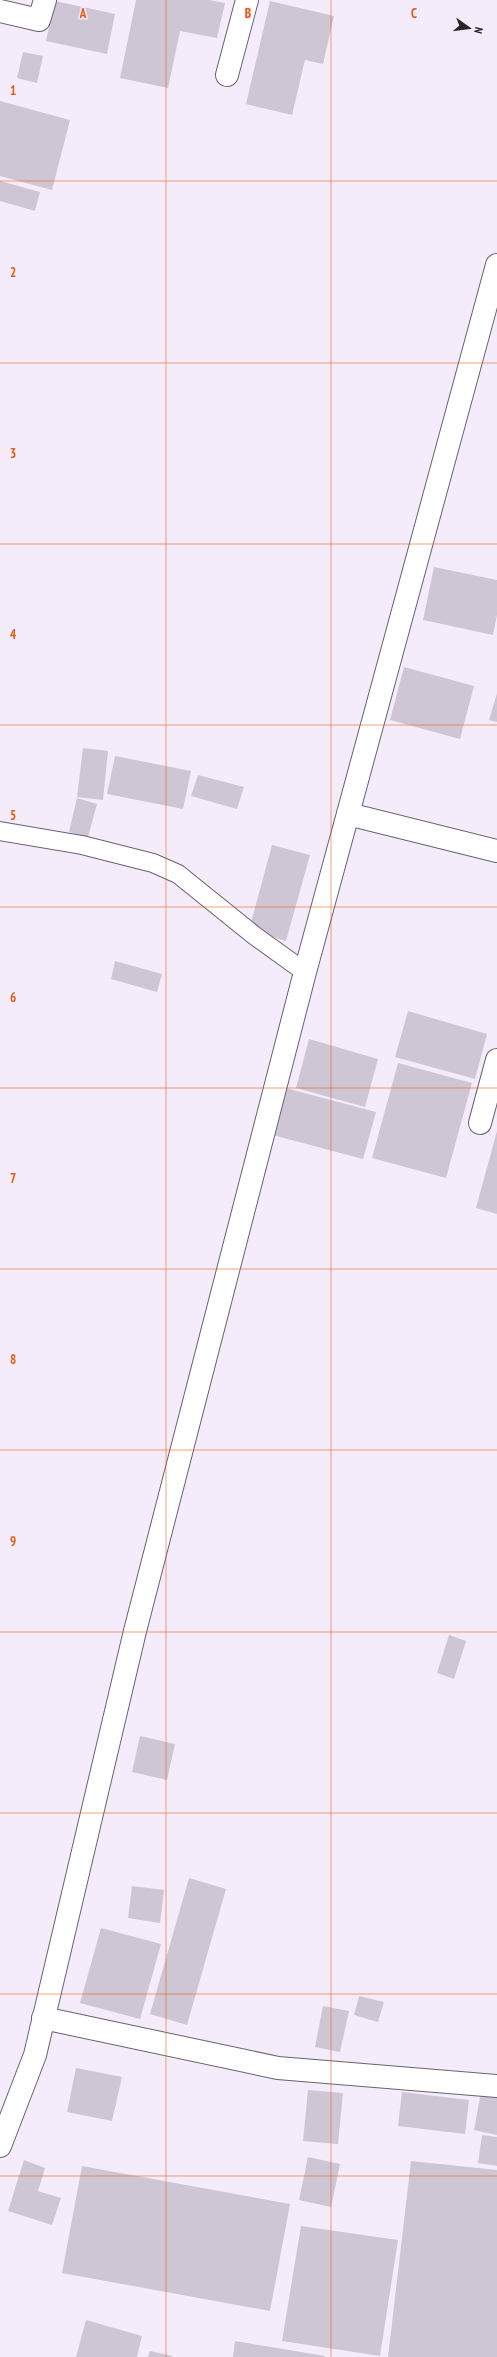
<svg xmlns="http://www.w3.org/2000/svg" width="497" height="2357" font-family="'PT Sans Narrow',sans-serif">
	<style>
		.building { fill: #cfc6d5 }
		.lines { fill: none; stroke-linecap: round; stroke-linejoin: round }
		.service-casing { stroke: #69626f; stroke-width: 20 }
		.minor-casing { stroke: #69626f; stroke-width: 24 }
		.tertiary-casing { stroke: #69626f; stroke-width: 24 }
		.service { stroke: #fff; stroke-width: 18 }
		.minor { stroke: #fff; stroke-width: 22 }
		.tertiary { stroke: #fff; stroke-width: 22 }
		.grid { fill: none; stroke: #e8590c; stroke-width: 1; stroke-opacity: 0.55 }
		.grid-label { font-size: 13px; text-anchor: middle; font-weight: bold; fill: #e8590c; stroke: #f4ecfb; stroke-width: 3; stroke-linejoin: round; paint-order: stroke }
	</style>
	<rect width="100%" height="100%" fill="#f4ecfb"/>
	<g class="building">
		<path d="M136 0H209L225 3 217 38 180 31 168 88 120 78Z"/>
		<path d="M55 1 115 14 107 54 46 41Z"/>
		<path d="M270 1 334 16 323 64 305 60 292 115 246 104Z"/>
		<path d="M23 52 43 56 37 83 17 78Z"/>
		<path d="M0 101 70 120 52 190 0 176Z"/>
		<path d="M0 181 40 192 35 211 0 201Z"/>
		<path d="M434 567 497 580V615L493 635 423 620Z"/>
		<path d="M404 667 474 686 460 739 390 720Z"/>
		<path d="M497 693V722L489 720Z"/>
		<path d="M83 748 108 751 103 800 77 797Z"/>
		<path d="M115 756 191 771 183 809 107 794Z"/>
		<path d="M198 775 244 787 237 809 191 796Z"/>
		<path d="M77 798 97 804 88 837 69 832Z"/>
		<path d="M272 845 310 855 286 941 249 930Z"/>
		<path d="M115 961 162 974 157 992 111 979Z"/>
		<path d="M408 1011 487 1034 475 1079 395 1057Z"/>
		<path d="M309 1039 378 1059 365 1107 296 1088Z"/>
		<path d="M398 1063 472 1083 446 1178 372 1158Z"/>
		<path d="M278 1086 376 1112 363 1159 265 1133Z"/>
		<path d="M497 1131V1214L476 1208Z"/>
		<path d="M449 1635 466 1641 454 1679 437 1673Z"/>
		<path d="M140 1736 175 1744 167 1780 132 1772Z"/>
		<path d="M189 1878 226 1889 187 2025 150 2014Z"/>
		<path d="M132 1886 164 1890 160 1923 128 1918Z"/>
		<path d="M101 1928 161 1944 140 2019 80 2003Z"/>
		<path d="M359 1996 384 2002 378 2022 354 2015Z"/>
		<path d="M323 2006 349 2011 340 2052 315 2047Z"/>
		<path d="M76 2068 122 2077 112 2121 67 2112Z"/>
		<path d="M308 2090 343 2093 338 2144 303 2141Z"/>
		<path d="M402 2092 469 2100 465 2134 398 2126Z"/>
		<path d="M481 2092 497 2095V2135L474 2130Z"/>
		<path d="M482 2135 497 2137V2166L478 2163Z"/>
		<path d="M308 2157 340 2164 331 2207 299 2200Z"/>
		<path d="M24 2160 45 2168 38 2191 61 2198 52 2225 8 2211Z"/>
		<path d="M411 2161 497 2170V2357H388Z"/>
		<path d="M82 2166 290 2204 270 2311 62 2273Z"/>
		<path d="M301 2226 398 2240 380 2356 282 2341Z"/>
		<path d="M86 2320 142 2336 137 2357H76Z"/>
		<path d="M235 2341 325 2356V2357H233Z"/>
		<path d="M150 2351 172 2356V2357H148Z"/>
	</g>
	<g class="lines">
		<g class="service-casing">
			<path id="service" d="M0 831 82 845 153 863 178 874 255 936 305 972"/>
		</g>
		<g class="minor-casing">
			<g id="minor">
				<path d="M0 11 39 20 45 0"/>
				<path d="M227 75 247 0"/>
				<path d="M348 814 497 851"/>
				<path d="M480 1123 497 1060"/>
				<path d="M43 2018 278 2068 497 2086"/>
			</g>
		</g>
		<g class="tertiary-casing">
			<path id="tertiary" d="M0 2146 35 2055 135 1631 305 972 497 265"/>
		</g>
		<use href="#service" class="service"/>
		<use href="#minor" class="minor"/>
		<use href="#tertiary" class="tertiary"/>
	</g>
	<path class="grid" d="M166 0V2357M331 0V2357M0 181H497M0 363H497M0 544H497M0 725H497M0 907H497M0 1088H497M0 1269H497M0 1450H497M0 1632H497M0 1813H497M0 1994H497M0 2176H497"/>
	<g class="grid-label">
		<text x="83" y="18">A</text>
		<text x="248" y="18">B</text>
		<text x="414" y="18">C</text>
		<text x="13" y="95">1</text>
		<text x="13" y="277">2</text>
		<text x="13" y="458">3</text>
		<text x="13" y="639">4</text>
		<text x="13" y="820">5</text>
		<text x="13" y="1002">6</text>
		<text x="13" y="1183">7</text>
		<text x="13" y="1364">8</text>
		<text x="13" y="1546">9</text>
	</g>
	<g transform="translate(469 28) rotate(104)" stroke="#f4ecfb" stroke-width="3" paint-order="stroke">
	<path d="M0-3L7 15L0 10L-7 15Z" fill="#272329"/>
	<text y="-6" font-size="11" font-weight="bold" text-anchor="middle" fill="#272329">N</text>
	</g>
</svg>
